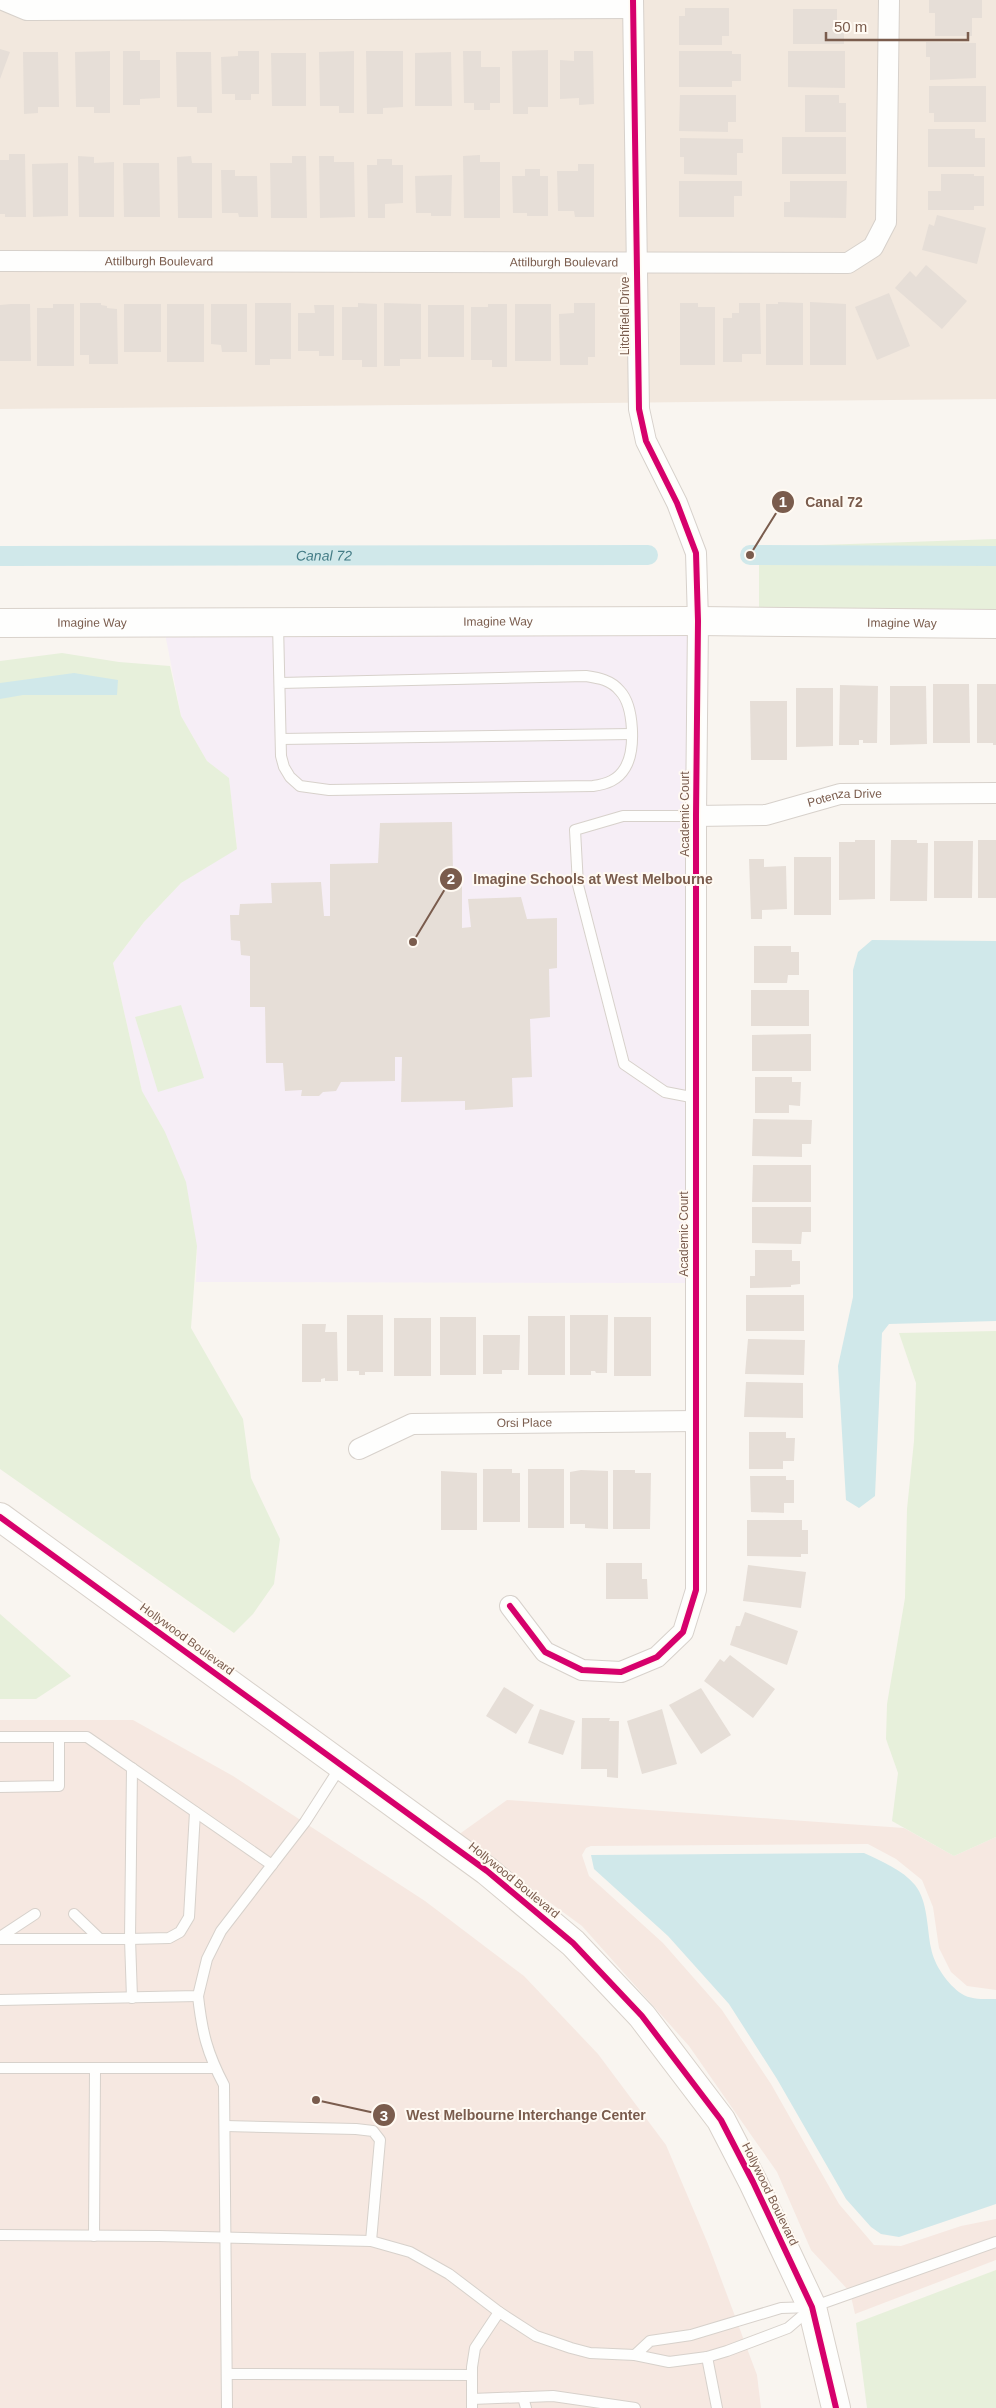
<svg xmlns="http://www.w3.org/2000/svg" width="996" height="2408" font-family="Arial,sans-serif">
	<style>
		.residential { fill: #f2e8de }
		.commercial { fill: #f6e8e1 }
		.education { fill: #f6eef6 }
		.green { fill: #e7f0db }
		.water { fill: #d0e8ea }
		.lines { fill: none; stroke-linecap: round; stroke-linejoin: round }
		.canal { stroke: #d0e8ea; stroke-width: 20 }
		.building { fill: #e6ded7 }
		.lane-casing { stroke: #d7d1cb; stroke-width: 12 }
		.street-casing { stroke: #d7d1cb; stroke-width: 22 }
		.secondary-casing { stroke: #d9d2cb; stroke-width: 30 }
		.lane { stroke: #fefefd; stroke-width: 10 }
		.street { stroke: #fefefd; stroke-width: 20 }
		.secondary { stroke: #fefefd; stroke-width: 28 }
		.cycleway-casing { stroke: #fffaf3; stroke-width: 9 }
		.cycleway { stroke: #d6006c; stroke-width: 6 }
		.labels { text-anchor: middle; stroke-width: 4; stroke-linejoin: round; paint-order: stroke }
		.street-label { font-size: 12px; fill: #7a5c4d; stroke: #fffaf3 }
		.water-label { font-size: 14px; font-style: italic; fill: #437c86; stroke: #fffaf3 }
		.leader { fill: none; stroke: #7a5c4d; stroke-width: 2 }
		.callout-dot { fill: #7a5c4d; stroke: #fffaf3; stroke-width: 2 }
		.mark-label { font-size: 15px; text-anchor: middle; font-weight: bold; fill: #fff }
		.callout-label { font-size: 14px; text-anchor: middle; font-weight: bold; fill: #7a5c4d; stroke: #fffaf3; stroke-width: 4; stroke-linejoin: round; paint-order: stroke }
	</style>
	<rect width="100%" height="100%" fill="#f9f5f0"/>
	<path class="residential" d="M0 0H996V399L0 409Z"/>
	<g class="commercial">
		<path d="M0 1720H133L233 1776 425 1901 524 1976 598 2054 666 2145 708 2244 757 2375 761 2408H0Z"/>
		<path d="M507 1800 904 1828 954 1856 996 1837V1990L967 1986 951 1972 939 1948 933 1907 922 1880 896 1859 868 1844 591 1846 586 1848 582 1855 589 1876 663 1943 722 2010 771 2084 839 2204 874 2245 901 2246 961 2226 996 2219V2260L855 2314 850 2292 811 2250 777 2172 689 2046 582 1926 458 1835Z"/>
	</g>
	<path class="education" d="M698 621 695 1283 196 1282 197 1246 142 1091 113 963 144 922 181 883 237 848 229 779 207 761 181 716 163 623Z"/>
	<g class="green">
		<path d="M996 539V613L759 610V547Z"/>
		<path d="M62 653 119 662 170 666 181 716 207 761 229 778 237 849 181 883 144 922 113 963 142 1091 165 1132 186 1182 197 1246 191 1328 243 1419 251 1478 280 1539 274 1584 253 1614 234 1633 0 1469V661Z"/>
		<path d="M181 1005 204 1078 158 1092 135 1017Z"/>
		<path d="M996 1331V1837L954 1856 892 1821 898 1773 886 1739 887 1704 905 1598 907 1509 914 1441 916 1383 899 1333Z"/>
		<path d="M0 1614 71 1676 36 1699H0Z"/>
		<path d="M996 2270V2408H867L856 2323Z"/>
	</g>
	<g class="water">
		<path d="M74 673 118 680 117 695H23L0 699V683Z"/>
		<path d="M872 940 996 941V1321L889 1324 882 1333 875 1496 859 1508 846 1500 838 1366 853 1297V970L858 952Z"/>
		<path d="M864 1853C881 1861 903 1870 915 1885 928 1901 927 1929 931 1948 934 1965 948 1985 962 1994 971 2000 986 1999 996 1999V2204L899 2237 881 2234 871 2227 846 2199 777 2079 729 2004 668 1936 594 1869 591 1855Z"/>
	</g>
	<g class="lines">
		<g class="canal">
			<path d="M750 555 996 556"/>
			<path id="s1" d="M0 556 648 555"/>
		</g>
	</g>
	<g class="building">
		<path d="M929 0H982V18H972V36H935V13H929Z"/>
		<path d="M685 8H729V36H722V45H679V16H685Z"/>
		<path d="M793 9H837V24L844 25V44H793Z"/>
		<path d="M926 42 976 43V78L930 80V57H926Z"/>
		<path d="M0 49 10 52 0 79Z"/>
		<path d="M548 50V107H528V114H513L512 51Z"/>
		<path d="M110 51V113H94V107H76L75 52Z"/>
		<path d="M123 51H140V60H160V98L140 99V105H123Z"/>
		<path d="M238 51H259V94H251V100H235V94H222L221 57 238 56Z"/>
		<path d="M354 51V113H339V106H320L319 52Z"/>
		<path d="M366 51H403V107L383 108V114H367Z"/>
		<path d="M463 51H481V67H500V103H490V110H474V103H464Z"/>
		<path d="M574 51H593L594 104 579 105V98L560 99V60L574 61Z"/>
		<path d="M679 51H732V54H741V81H732V87H679Z"/>
		<path d="M788 51H845V88L788 87Z"/>
		<path d="M23 52H58L59 107H38V113L24 114Z"/>
		<path d="M176 52H211L212 113H197V107H177Z"/>
		<path d="M451 52 452 106H415V53Z"/>
		<path d="M271 53H306V106H272Z"/>
		<path d="M929 86H986V122H934V113H929Z"/>
		<path d="M680 95H736V122H728V132L679 131Z"/>
		<path d="M805 95H839V103H846V132H805Z"/>
		<path d="M928 129H975V138H985V167H928Z"/>
		<rect x="782" y="137" width="64" height="37"/>
		<path d="M680 138 743 139V153H737V175L684 174V157H680Z"/>
		<path d="M9 154H25L26 217H5V214H0V160H9Z"/>
		<path d="M480 155V162H500V218H464L463 156Z"/>
		<path d="M78 156 94 157V163L114 162V217H79Z"/>
		<path d="M191 156 192 163H212V218H178L177 157Z"/>
		<path d="M292 156H306L307 218H271L270 163H292Z"/>
		<path d="M319 156H334V162H354L355 217 320 218Z"/>
		<path d="M377 159H392V165H403V203L385 204V218H368L367 165H377Z"/>
		<path d="M68 163V216L33 217 32 164Z"/>
		<path d="M123 163H159L160 217H124Z"/>
		<path d="M578 164H594V217H575L574 211H558L557 171H578Z"/>
		<path d="M525 169H540V176H548V216H527V213H513L512 176H525Z"/>
		<path d="M221 170H235V176H257L258 217H239L238 213H222Z"/>
		<path d="M941 174H974V176H984V206H974V210H928V191H941Z"/>
		<path d="M452 175 451 216H431V213H416L415 176Z"/>
		<path d="M679 181H742V196H734V217H679Z"/>
		<path d="M790 181H847L846 218 784 217V202H790Z"/>
		<path d="M937 215 986 228 977 264 922 250 929 224 934 226Z"/>
		<path d="M926 265 967 301 942 329 895 288 910 271 916 277Z"/>
		<path d="M889 293 910 346 877 360 855 307Z"/>
		<path d="M778 302 803 303V365H766V304H778Z"/>
		<path d="M810 302 846 304V365H810Z"/>
		<path d="M80 303H101V305L107 306V308L117 309 118 364H89V355H80Z"/>
		<path d="M255 303H291V359H270V365H255Z"/>
		<path d="M358 303 377 304V367H362V360H342V307H358Z"/>
		<path d="M384 303 421 304V359H400V366H384Z"/>
		<path d="M574 303H595V357H588V365H560L559 314 574 313Z"/>
		<path d="M680 303H698V307H715V365H680Z"/>
		<path d="M739 303H760L761 354H742V362H723V318H732V313H739Z"/>
		<path d="M11 304H30L31 361H0V305Z"/>
		<path d="M53 304H74V366H37V308H53Z"/>
		<rect x="124" y="304" width="37" height="48"/>
		<rect x="167" y="304" width="37" height="58"/>
		<path d="M211 304H247V352H222L221 345 211 344Z"/>
		<path d="M488 304H507V367H492V360H471V307H488Z"/>
		<rect x="515" y="304" width="36" height="57"/>
		<path d="M314 305H334V356H319V351H298V313H315Z"/>
		<rect x="428" y="305" width="36" height="52"/>
		<path d="M933 684H969L970 743H933Z"/>
		<path d="M977 684H996V745H993V743H977Z"/>
		<path d="M840 685 878 686 877 743H863V740H859V745H839Z"/>
		<path d="M890 686H926L927 744 890 745Z"/>
		<path d="M796 688H833V746L796 747Z"/>
		<path d="M750 701H787V760H751Z"/>
		<path d="M452 822 453 872H462V928L471 927 468 899 521 897 527 919 557 918V968L549 969 550 1017 530 1019 532 1077 512 1078 513 1107 465 1110V1101L401 1102 402 1057H395V1081L341 1082 336 1091 323 1092 319 1096H301L302 1090 285 1091 283 1063H266L265 1007H250V956L241 955 240 941 231 940 230 915H239L240 904 272 903 271 883 321 882 324 916H330V864L378 863 380 823Z"/>
		<path d="M855 840H875V899L839 900V842H855Z"/>
		<path d="M891 840H917V843H928L927 901H890Z"/>
		<rect x="978" y="840" width="18" height="58"/>
		<path d="M934 841H973L972 898H934Z"/>
		<rect x="794" y="857" width="37" height="58"/>
		<path d="M749 859H764V867L786 866 787 909 762 910V919H751Z"/>
		<path d="M754 946H791V952H799V975H788L787 983H754Z"/>
		<rect x="751" y="990" width="58" height="36"/>
		<path d="M811 1034V1071H752V1035Z"/>
		<path d="M755 1077H792V1082H801L800 1106 789 1105V1113H755Z"/>
		<path d="M753 1119 812 1120 811 1144H802V1157L752 1156Z"/>
		<path d="M753 1165H811V1202H752Z"/>
		<path d="M752 1207H811V1232H802L801 1244 752 1243Z"/>
		<path d="M755 1250H792V1261H800V1284L791 1285V1287L750 1288V1276H755Z"/>
		<rect x="746" y="1295" width="58" height="36"/>
		<path d="M347 1315H383V1372H365V1375H359V1371H347Z"/>
		<path d="M570 1315H608L607 1373H596L595 1371H591V1375H570Z"/>
		<rect x="528" y="1316" width="37" height="59"/>
		<rect x="440" y="1317" width="36" height="58"/>
		<rect x="614" y="1317" width="37" height="59"/>
		<rect x="394" y="1318" width="37" height="58"/>
		<path d="M302 1324H326L325 1332H337L338 1381H325V1378L321 1379V1382H302Z"/>
		<path d="M483 1335H520L519 1370H502V1374H483Z"/>
		<path d="M748 1339 805 1340 804 1375 745 1374Z"/>
		<path d="M746 1382 803 1383V1418L744 1417Z"/>
		<path d="M749 1432H786V1438H795L794 1461H783V1469H749Z"/>
		<path d="M483 1469H512V1473H520V1522H483Z"/>
		<rect x="528" y="1469" width="36" height="59"/>
		<path d="M581 1470 608 1471V1529L585 1528V1524H570V1472Z"/>
		<path d="M613 1470H635V1473H651L650 1529H613Z"/>
		<path d="M441 1471 477 1473V1530H441Z"/>
		<path d="M750 1476H786V1480H794V1503H784V1513L751 1512Z"/>
		<path d="M747 1520H802V1530H808V1554H801V1557L747 1556Z"/>
		<path d="M606 1563H642V1579H647L648 1599H606Z"/>
		<path d="M748 1565 806 1572 801 1608 743 1601Z"/>
		<path d="M745 1612 798 1631 787 1665 730 1645 736 1626H740Z"/>
		<path d="M730 1655 775 1689 753 1718 704 1681 720 1659 724 1662Z"/>
		<path d="M504 1687 534 1705 516 1734 486 1716Z"/>
		<path d="M701 1688 731 1735 701 1754 669 1705Z"/>
		<path d="M540 1709 575 1721 563 1755 528 1743Z"/>
		<path d="M662 1709 677 1764 642 1774 627 1721Z"/>
		<path d="M582 1718H610L609 1721H619L618 1778 607 1777V1769H581Z"/>
	</g>
	<g class="lines">
		<g class="lane-casing">
			<g id="lane">
				<path d="M278 624 281 756 284 767 290 777 300 786 329 790 593 786C607 784 618 780 625 768 636 750 634 706 620 691 611 680 599 678 586 676L280 683"/>
				<path d="M281 739 632 734"/>
				<path d="M696 1098 665 1092 624 1064 578 885 575 830 623 816H696"/>
				<path d="M0 1737H87L272 1865"/>
				<path d="M132 1768 130 1939 169 1938 180 1932 189 1917 195 1812"/>
				<path d="M0 1787 59 1786V1737"/>
				<path d="M74 1914 100 1939"/>
				<path d="M0 1937 35 1914"/>
				<path d="M0 1939H130L132 1998"/>
				<path d="M198 1996C202 2032 207 2053 224 2085L227 2408"/>
				<path d="M0 2000 198 1996 207 1959 221 1931 305 1822 341 1766"/>
				<path d="M0 2068H215"/>
				<path d="M225 2126 356 2129 373 2131 380 2140 371 2241"/>
				<path d="M0 2235 159 2236 371 2241 410 2252 449 2274 499 2312"/>
				<path d="M94 2236 95 2069"/>
				<path d="M635 2355 650 2341 691 2335 781 2308 812 2307 996 2242"/>
				<path d="M707 2357 717 2408"/>
				<path d="M227 2374 472 2375"/>
				<path d="M523 2397 526 2408"/>
				<path d="M472 2399 553 2396 635 2408"/>
				<path d="M472 2408V2367L475 2348 499 2312 536 2336 571 2348 590 2353 635 2355 669 2362 707 2357 727 2351 788 2328 809 2310"/>
			</g>
		</g>
		<g class="street-casing">
			<g id="street">
				<path d="M3 0 27 10 633 8"/>
				<path id="s2" d="M0 261 848 263 873 247 886 222 889 0"/>
				<path id="s3" d="M696 816 766 815 840 794 996 793"/>
				<path id="s4" d="M359 1449 412 1424 696 1421"/>
				<path d="M510 1606 545 1652 582 1670 621 1672 657 1657 683 1632 696 1590V816L698 621 696 553 677 503 646 441 639 409 633 0"/>
			</g>
		</g>
		<g class="secondary-casing">
			<g id="secondary">
				<path id="s5" d="M0 623 698 621 996 624"/>
				<path d="M0 1517 487 1871 573 1943 642 2016 721 2120 753 2182 812 2307 836 2408"/>
			</g>
		</g>
		<use href="#lane" class="lane"/>
		<use href="#street" class="street"/>
		<use href="#secondary" class="secondary"/>
		<g class="cycleway-casing">
			<g id="cycleway">
				<path d="M0 1517 487 1871 573 1943 642 2016 721 2120 753 2182 812 2307 836 2408"/>
				<path d="M510 1606 545 1652 582 1670 621 1672 657 1657 683 1632 696 1590V816L698 621 696 553 677 503 646 441 639 409 633 0"/>
			</g>
		</g>
		<use href="#cycleway" class="cycleway"/>
	</g>
	<g class="labels">
		<g class="street-label">
			<text dy="4" stroke="none"><textPath href="#s2" startOffset="159">Attilburgh Boulevard</textPath></text>
			<text dy="4" stroke="none"><textPath href="#s2" startOffset="564">Attilburgh Boulevard</textPath></text>
			<text transform="translate(625 316) rotate(-90)" y="4">Litchfield Drive</text>
			<text dy="4" stroke="none"><textPath href="#s5" startOffset="92">Imagine Way</textPath></text>
			<text dy="4" stroke="none"><textPath href="#s5" startOffset="498">Imagine Way</textPath></text>
			<text dy="4" stroke="none"><textPath href="#s5" startOffset="902">Imagine Way</textPath></text>
			<text dy="4" stroke="none"><textPath href="#s3" startOffset="151">Potenza Drive</textPath></text>
			<text transform="translate(685 814) rotate(-90)" y="4">Academic Court</text>
			<text transform="translate(684 1234) rotate(-90)" y="4">Academic Court</text>
			<text dy="4" stroke="none"><textPath href="#s4" startOffset="171">Orsi Place</textPath></text>
			<text transform="translate(187 1639) rotate(36)" y="4">Hollywood Boulevard</text>
			<text transform="translate(514 1880) rotate(39)" y="4">Hollywood Boulevard</text>
			<text transform="translate(770 2194) rotate(64)" y="4">Hollywood Boulevard</text>
		</g>
		<g class="water-label">
			<text dy="5" stroke="none"><textPath href="#s1" startOffset="324">Canal 72</textPath></text>
		</g>
	</g>
	<path class="leader" d="M750 555L783 502M413 942L451 879M316 2100L384 2115"/>
	<g class="callout-dot">
		<circle cx="750" cy="555" r="5"/>
		<circle cx="413" cy="942" r="5"/>
		<circle cx="316" cy="2100" r="5"/>
		<circle cx="783" cy="502" r="12"/>
		<circle cx="451" cy="879" r="12"/>
		<circle cx="384" cy="2115" r="12"/>
	</g>
	<g class="mark-label">
		<text x="783" y="507">1</text>
		<text x="451" y="884">2</text>
		<text x="384" y="2121">3</text>
	</g>
	<g class="callout-label">
		<text x="834" y="507">Canal 72</text>
		<text x="593" y="884">Imagine Schools at West Melbourne</text>
		<text x="526" y="2120">West Melbourne Interchange Center</text>
	</g>
	<path d="M826 32v8h142v-8" fill="none" stroke="#7a5c4d" stroke-width="2.5"/>
	<text x="834" y="32" font-size="15" fill="#7a5c4d" stroke="#fffaf3" stroke-width="4" paint-order="stroke">50 m</text>
</svg>
